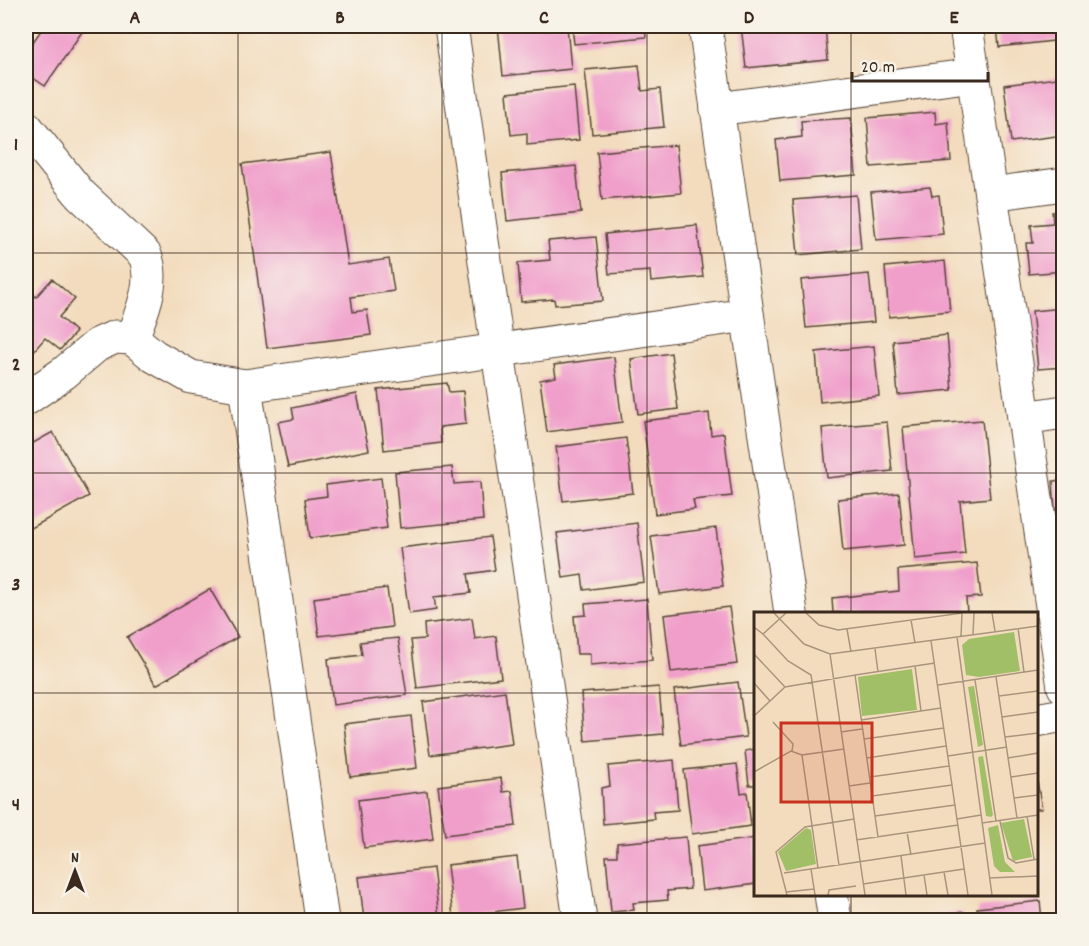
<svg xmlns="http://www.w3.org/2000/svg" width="1089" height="946" font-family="Dekko,sans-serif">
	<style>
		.building { fill: #f09fcb }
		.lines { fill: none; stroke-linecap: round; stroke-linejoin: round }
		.minor-casing { stroke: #574536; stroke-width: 35 }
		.minor { stroke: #fff; stroke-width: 33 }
		.grid { fill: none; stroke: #3b2a1e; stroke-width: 1.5; stroke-opacity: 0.55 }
		.inset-road { fill: none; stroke: #a9957d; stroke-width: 1.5 }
		.view { fill: #c8321e; fill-opacity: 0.15; stroke: #c8321e; stroke-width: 3 }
		.inset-edge { fill: none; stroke: #3b2a1e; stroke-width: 3 }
		.neatline { fill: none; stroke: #3b2a1e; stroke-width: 2 }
		.grid-label { font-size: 20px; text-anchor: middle; font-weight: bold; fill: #3b2a1e }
	</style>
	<rect width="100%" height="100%" fill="#f7f3e8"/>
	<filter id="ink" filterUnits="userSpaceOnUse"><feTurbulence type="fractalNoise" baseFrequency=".0167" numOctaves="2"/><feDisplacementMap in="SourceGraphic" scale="12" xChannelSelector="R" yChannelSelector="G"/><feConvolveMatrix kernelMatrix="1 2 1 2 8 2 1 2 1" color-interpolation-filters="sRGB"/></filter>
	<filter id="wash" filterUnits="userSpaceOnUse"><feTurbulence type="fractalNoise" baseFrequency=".008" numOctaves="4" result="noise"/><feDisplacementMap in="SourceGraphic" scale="24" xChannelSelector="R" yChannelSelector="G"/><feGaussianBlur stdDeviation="1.35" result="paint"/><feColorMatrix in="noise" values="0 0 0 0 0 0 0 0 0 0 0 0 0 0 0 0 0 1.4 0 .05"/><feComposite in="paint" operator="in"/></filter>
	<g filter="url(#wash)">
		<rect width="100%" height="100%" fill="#f3dcbd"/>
		<g id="blocks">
			<g class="building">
				<path d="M44 26H86L45 86 26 73V52Z"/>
				<path d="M498 26H567L571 69 503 76Z"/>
				<path d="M572 26H645L646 37 574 44Z"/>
				<path d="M741 26H825L828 60 746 68Z"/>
				<path d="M997 26H1061L1062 40 999 47Z"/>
				<path d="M639 65 642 91 660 89 664 127 592 134 585 70Z"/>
				<path d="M1064 77V135L1011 142 1004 85Z"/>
				<path d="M574 86 579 140 527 145V133L511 135 507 93Z"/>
				<path d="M935 112 936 124 948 122 951 161 871 167 867 118Z"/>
				<path d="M851 118 856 175 780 181 776 140 802 137 801 121Z"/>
				<path d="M676 145 681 193 602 200 597 152Z"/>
				<path d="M331 152 348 265 389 259 394 291 351 297 353 312 367 310 371 335 267 348 242 164Z"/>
				<path d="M576 166 581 213 507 221 502 173Z"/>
				<path d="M930 187 932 196 939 195 943 234 876 240 871 192Z"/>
				<path d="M856 195 861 249 798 255 793 200Z"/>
				<path d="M1064 211V271L1029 274 1026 243H1033L1031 225 1053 223 1052 212Z"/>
				<path d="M697 225 703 277 651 282 650 271 609 274 605 234Z"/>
				<path d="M596 237 603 301 555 305 554 299 521 302 518 263 550 260 548 241Z"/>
				<path d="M945 261 950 311 889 317 885 267Z"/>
				<path d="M869 274 874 322 806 328 801 280Z"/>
				<path d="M52 279 75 299 59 317 76 332 60 350 45 338 26 360V287L36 297Z"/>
				<path d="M1064 308V367L1038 369 1032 311Z"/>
				<path d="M947 335 952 390 898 395 893 341Z"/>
				<path d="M874 346 879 396 820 402 816 352Z"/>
				<path d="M671 353 678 409 638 414 631 359Z"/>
				<path d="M614 357 622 422 547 432 540 380 556 377 554 365Z"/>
				<path d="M447 383 449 392 463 391 466 424 440 427 441 443 384 450 378 390Z"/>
				<path d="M357 394 369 450 288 467 278 422 294 419 292 408Z"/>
				<path d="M709 413 711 435 724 433 732 496 693 500 695 509 655 514 643 421Z"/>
				<path d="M982 420 990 498 960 501 965 554 915 559 903 427Z"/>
				<path d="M887 422 892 471 827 478 822 428Z"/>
				<path d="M53 432 89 496 26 531V447Z"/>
				<path d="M626 438 633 493 563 501 556 447Z"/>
				<path d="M452 467 454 484 480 482 483 520 400 528 395 472Z"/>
				<path d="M381 478 387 528 310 538 305 499 327 496 326 485Z"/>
				<path d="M1064 480V509L1055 510 1053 481Z"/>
				<path d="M899 493 904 545 843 551 838 499Z"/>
				<path d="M637 523 644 582 584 590 582 575 563 578 557 533Z"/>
				<path d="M716 528 723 586 659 594 651 536Z"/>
				<path d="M490 537 495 570 468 574 471 593 434 597 436 610 409 614 400 548Z"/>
				<path d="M977 563 981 597 966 598 967 613H833L832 598 899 591 898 570Z"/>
				<path d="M387 588 392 627 319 636 314 598Z"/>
				<path d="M210 589 238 637 156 685 127 637Z"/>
				<path d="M647 599 652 660 590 665V654H577L574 616 586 615 585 604Z"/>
				<path d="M729 607 737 664 671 672 664 615Z"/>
				<path d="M472 618 475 639 496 636 501 678 417 688 411 640 425 639 424 624Z"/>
				<path d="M398 638 407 695 333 705 328 659 362 655 360 642Z"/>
				<path d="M738 682 746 737 681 745 674 690Z"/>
				<path d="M659 687 663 734 585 741 581 693Z"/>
				<path d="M505 691 512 744 430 755 423 702Z"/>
				<path d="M411 716 417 768 350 777 344 724Z"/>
				<path d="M756 749V785H749L745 751Z"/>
				<path d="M674 760 678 810 653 812 654 819 603 824 601 788 610 786 608 766Z"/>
				<path d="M737 764 741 793 747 792 751 826 692 834 684 770Z"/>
				<path d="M1036 776 1042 809H1036Z"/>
				<path d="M501 778 503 792 512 791 516 826 445 835 438 786Z"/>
				<path d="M427 791 433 839 364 848 358 800Z"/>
				<path d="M686 837 690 889 667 891 668 900 633 903 634 910 611 912 606 856H617V843Z"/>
				<path d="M756 838V884L702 891 697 846Z"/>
				<path d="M517 857 523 908 453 917 447 865Z"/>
				<path d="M433 868 439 918 418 920H364L359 877Z"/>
				<path d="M1040 901 1042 920H978L977 908Z"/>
				<path d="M963 912 964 920H896V919Z"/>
			</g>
		</g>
	</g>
	<g filter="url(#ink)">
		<use href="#blocks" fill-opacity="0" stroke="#574536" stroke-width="1.5"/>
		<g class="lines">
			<g class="minor-casing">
				<g id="minor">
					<path d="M451 26 580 920"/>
					<path d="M705 26 791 613"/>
					<path d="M966 26 1064 687"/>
					<path d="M717 109 974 75"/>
					<path d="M26 127 80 194 145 255C156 282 142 311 132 338"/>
					<path d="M991 194 1064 184"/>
					<path d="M26 399 64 373 97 345 115 337 132 338 154 356 191 377 245 386"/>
					<path d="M1024 418 1064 412"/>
					<path d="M1036 720 1064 715"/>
					<path d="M831 894 835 920"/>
					<path d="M322 920 245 386 747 315"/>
				</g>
			</g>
			<use href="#minor" class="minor"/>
		</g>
	</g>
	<path class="grid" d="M238 26V920M442 26V920M647 26V920M851 26V613M26 253H1064M26 473H1064M26 693H756M1036 693H1064M851 894V920"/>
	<g transform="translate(754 612)">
		<rect width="284" height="284" fill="#f3dcbd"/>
		<path d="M260 20 266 59 225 65 212 63 208 33 215 27ZM158 57 163 98 108 104 104 65ZM220 74 229 133 224 135 214 75ZM229 144 239 203 237 205 232 204 224 145ZM270 207 278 245 259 249 247 211ZM244 213 251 250 261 260H246L240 254 234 216ZM52 216 57 218 62 252 32 259 24 240Z" fill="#a0bf67"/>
		<path class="inset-road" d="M20 1 50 32 76 42 284 14M52 1 65 13 84 18 208 1 207 24M238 1 241 19M157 8 161 31M0 15 9 22 32 1M264 16 270 60M93 17 97 40M9 22 34 49 57 63 85 253M219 22 220 1M203 25 238 283M177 29 214 283M121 37 124 60M0 42 31 75M76 42 111 283M161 54 167 99M101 63 181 51M242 65 263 206M221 68 242 209M0 71 16 89M184 73 284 58M245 84 284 79M0 104 31 75 101 63 124 225M248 105 284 100M107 108 187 96M19 110 39 132 38 139M87 120 108 117M251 125 284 121M110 127 190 116M194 144 253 135M113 146 192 134M254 146 284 141M0 160 37 139 48 143M116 165 195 154M257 165 284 161M95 174 116 171M118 184 198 173M260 186 284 183M121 204 201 193M273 204 280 247M203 207 227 203M246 209 254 246 262 251 284 247M228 211 284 203M153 220 157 243M102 228 204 213M147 244 152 283M64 256 48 143 90 137M57 257 61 283M190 260 194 283M30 261 231 231M170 263 173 283M235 266 284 264M109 272 210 257M32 280 60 277M33 283 22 240 51 215 100 207M74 283 75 278 102 274"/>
		<path class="view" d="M27 111H118V190H27Z"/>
		<rect width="284" height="284" class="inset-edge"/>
	</g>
	<rect width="1089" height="946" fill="none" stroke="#f7f3e8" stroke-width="66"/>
	<g transform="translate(75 871)" stroke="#f7f3e8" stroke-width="4.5" paint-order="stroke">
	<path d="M0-4.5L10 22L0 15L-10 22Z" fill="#3b2a1e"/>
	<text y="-9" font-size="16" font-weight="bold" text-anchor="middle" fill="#3b2a1e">N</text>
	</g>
	<path d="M852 72v9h136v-9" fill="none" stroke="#3b2a1e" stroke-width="3"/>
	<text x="861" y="72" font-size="18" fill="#3b2a1e" stroke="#f7f3e8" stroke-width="4.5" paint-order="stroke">20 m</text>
	<rect x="33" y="33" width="1023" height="880" class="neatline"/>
	<g class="grid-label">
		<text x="135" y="23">A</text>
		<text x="340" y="23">B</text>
		<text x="544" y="23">C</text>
		<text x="749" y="23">D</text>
		<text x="954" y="23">E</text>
		<text x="16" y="150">1</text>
		<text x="16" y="370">2</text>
		<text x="16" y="590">3</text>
		<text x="16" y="810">4</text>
	</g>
</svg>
